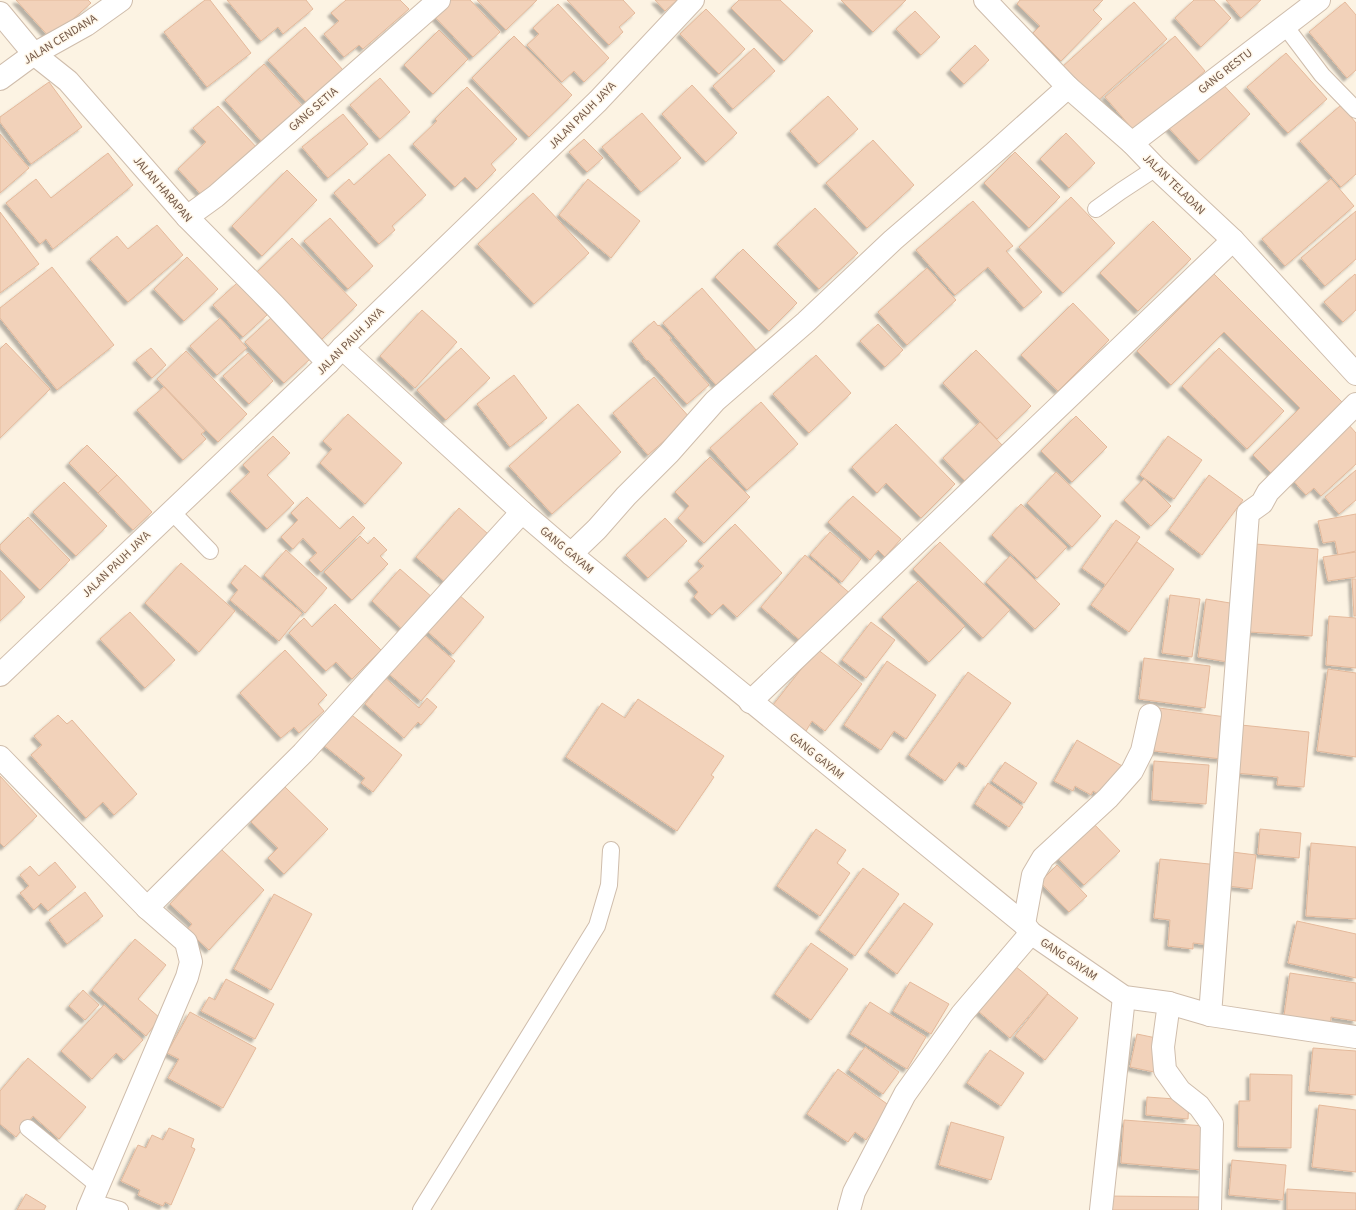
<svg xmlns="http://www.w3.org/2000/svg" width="1356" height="1210" font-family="'Source Sans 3',sans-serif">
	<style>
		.building { fill: #f2d2ba; stroke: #e4b99b; filter: url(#shadow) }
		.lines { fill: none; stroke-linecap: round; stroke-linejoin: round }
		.lane-casing { stroke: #cfbdac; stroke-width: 18 }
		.street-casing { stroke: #cfbdac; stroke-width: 24 }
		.lane { stroke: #fff; stroke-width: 16 }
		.street { stroke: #fff; stroke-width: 22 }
		.labels { text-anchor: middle; stroke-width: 3; stroke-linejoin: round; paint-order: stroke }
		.street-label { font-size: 12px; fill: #745949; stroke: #fff7e9 }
	</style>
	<defs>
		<filter id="shadow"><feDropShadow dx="-3.5" dy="3.5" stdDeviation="1" flood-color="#0004"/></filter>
	</defs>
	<rect width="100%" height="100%" fill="#fcf3e3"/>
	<g class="building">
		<path d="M16 0H88L91 3 51 39Z"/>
		<path d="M205 0H210L251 53 207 87 164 32Z"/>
		<path d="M227 0H306L313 9 283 34 278 27 261 41Z"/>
		<path d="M346 0H400L409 9 363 49 359 45 344 57 324 34 339 21 331 13Z"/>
		<path d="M451 0H470L500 32 473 57 434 16Z"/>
		<path d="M477 0H537L506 30Z"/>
		<path d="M567 0H623L635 13 619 27 623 32 609 45Z"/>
		<path d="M655 0H677L665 11Z"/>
		<path d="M739 0H780L813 31 784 61 731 8Z"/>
		<path d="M841 0H906L873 32Z"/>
		<path d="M1020 0H1103L1093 10 1102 19 1061 61 1033 33 1040 26 1017 4Z"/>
		<path d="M1194 0H1214L1231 18 1201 47 1175 18Z"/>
		<path d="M1226 0H1261L1241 18Z"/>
		<path d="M1134 2 1167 39 1094 104 1062 67Z"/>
		<path d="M1345 2 1356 15V70L1347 78 1309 32Z"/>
		<path d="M558 4 609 58 584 82 574 71 562 82 527 45 539 34 533 28Z"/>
		<path d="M706 9 745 49 719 74 680 34Z"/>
		<path d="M915 11 940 37 921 55 896 29Z"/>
		<path d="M305 27 343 70 307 103 268 60Z"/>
		<path d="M439 30 468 59 433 94 404 65Z"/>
		<path d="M514 36 572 95 529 137 472 78Z"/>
		<path d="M1175 36 1205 71 1135 132 1105 97Z"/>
		<path d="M975 45 989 60 964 84 950 70Z"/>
		<path d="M754 48 775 71 733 109 713 86Z"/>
		<path d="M1286 53 1327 99 1288 133 1247 87Z"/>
		<path d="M264 64 303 107 263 143 225 100Z"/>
		<path d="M380 78 410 112 380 139 350 105Z"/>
		<path d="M1219 80 1250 114 1199 161 1168 127Z"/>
		<path d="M49 82 82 127 31 164 0 122V117Z"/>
		<path d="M692 85 737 133 706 162 662 114Z"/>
		<path d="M467 87 517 139 491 164 496 170 477 189 465 177 455 187 413 144 437 121 435 119Z"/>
		<path d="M828 96 858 129 819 164 790 131Z"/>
		<path d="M1341 105 1356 123V174L1341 187 1300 141Z"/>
		<path d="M218 106 259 150 206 200 178 169 206 142 193 128Z"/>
		<path d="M642 113 681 158 641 192 602 147Z"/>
		<path d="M343 114 368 144 328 178 302 147Z"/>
		<path d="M1066 133 1095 163 1069 188 1040 159Z"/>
		<path d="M0 134 29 168 0 193Z"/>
		<path d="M584 139 603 158 587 172 569 152Z"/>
		<path d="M873 140 914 185 867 228 826 183Z"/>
		<path d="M1015 152 1060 197 1029 228 984 183Z"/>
		<path d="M108 153 133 185 53 249 46 239 40 244 6 203 36 179 51 198Z"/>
		<path d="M389 154 426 195 392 226 395 230 379 244 334 193 349 179 354 185Z"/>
		<path d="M287 170 317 200 262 256 232 226Z"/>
		<path d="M588 179 640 221 611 258 559 215Z"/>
		<path d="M1331 179 1354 206 1285 266 1262 239Z"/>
		<path d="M533 193 589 253 534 304 478 244Z"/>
		<path d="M1071 197 1115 243 1063 293 1019 247Z"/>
		<path d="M973 201 1013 246 1006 251 1042 292 1024 308 988 267 955 295 916 250Z"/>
		<path d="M815 208 858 253 819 289 777 244Z"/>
		<path d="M1356 211V259L1325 286 1301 258Z"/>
		<path d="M0 212 39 264 0 293Z"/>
		<path d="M330 218 373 266 348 289 304 241Z"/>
		<path d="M1153 221 1191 259 1138 311 1100 273Z"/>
		<path d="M157 225 183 255 128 302 90 259 117 236 128 249Z"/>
		<path d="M292 238 357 305 322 339 257 272Z"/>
		<path d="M743 249 797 303 769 331 715 277Z"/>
		<path d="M187 257 218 289 184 321 154 289Z"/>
		<path d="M52 267 114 345 57 390 0 318V308Z"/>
		<path d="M927 268 956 300 907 345 878 312Z"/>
		<path d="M1214 274 1347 407 1276 478 1253 455 1300 408 1224 332 1171 385 1137 351Z"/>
		<path d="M1355 274 1356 276V310L1343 322 1324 302Z"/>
		<path d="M237 283 267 315 243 337 213 305Z"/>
		<path d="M702 288 756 350 716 385 663 323Z"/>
		<path d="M1073 303 1109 340 1058 391 1021 355Z"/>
		<path d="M422 310 457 342 415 388 380 356Z"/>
		<path d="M272 317 310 359 284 383 245 342Z"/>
		<path d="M220 318 247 348 217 375 190 346Z"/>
		<path d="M654 321 658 326 659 325 671 338 670 340 709 385 687 404 648 360 647 361 632 341Z"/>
		<path d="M878 324 903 350 885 367 860 341Z"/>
		<path d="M6 343 50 389 0 438V349Z"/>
		<path d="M151 348 166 365 152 378 136 360Z"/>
		<path d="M461 348 490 378 446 420 417 390Z"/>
		<path d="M1219 348 1284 411 1247 449 1182 386Z"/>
		<path d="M976 350 1031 406 997 439 943 383Z"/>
		<path d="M186 351 247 414 218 442 157 379Z"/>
		<path d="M248 353 273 381 249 404 223 376Z"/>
		<path d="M816 355 851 393 809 433 773 394Z"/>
		<path d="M514 375 547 418 510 447 477 404Z"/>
		<path d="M654 377 690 418 648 455 613 413Z"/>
		<path d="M164 387 205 431 201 434 206 439 183 460 137 410Z"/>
		<path d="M761 402 798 444 747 490 710 448Z"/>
		<path d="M578 404 621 452 552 514 509 466Z"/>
		<path d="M348 414 402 463 365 504 320 463 332 449 323 441Z"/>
		<path d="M1076 416 1107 447 1072 482 1041 451Z"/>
		<path d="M980 422 1003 446 966 482 943 458Z"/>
		<path d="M896 424 955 484 921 518 886 483 877 493 852 467Z"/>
		<path d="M1348 424 1356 433V464L1321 496 1314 488 1306 495 1289 476Z"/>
		<path d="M273 436 290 453 267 475 294 503 267 529 230 491 250 472 243 465Z"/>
		<path d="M1168 436 1202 460 1174 499 1140 475Z"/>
		<path d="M87 445 117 475 98 493 69 463Z"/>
		<path d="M710 457 750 497 704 543 678 518 689 506 675 492Z"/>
		<path d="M1356 470V500L1339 514 1325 497Z"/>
		<path d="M1056 472 1101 516 1072 547 1027 503Z"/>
		<path d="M117 475 152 512 133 530 98 493Z"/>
		<path d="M1209 475 1243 500 1202 555 1169 530Z"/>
		<path d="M1144 479 1171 506 1151 526 1124 500Z"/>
		<path d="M64 482 107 526 76 556 33 512Z"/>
		<path d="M853 496 901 539 885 557 878 550 870 560 828 522Z"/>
		<path d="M307 497 340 529 353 516 365 528 321 572 309 560 317 553 303 538 293 549 281 537 298 520 291 513Z"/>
		<path d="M1021 504 1067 547 1037 578 992 535Z"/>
		<path d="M459 508 488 534 446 583 416 557Z"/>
		<path d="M1356 514V551L1338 555 1335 541 1323 543 1318 521Z"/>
		<path d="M28 517 70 560 40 590 0 549V545Z"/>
		<path d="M665 518 687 541 648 578 626 555Z"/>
		<path d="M1116 520 1140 537 1106 585 1082 568Z"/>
		<path d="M735 524 782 573 737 617 723 604 712 615 694 597 698 592 688 581 704 566 698 561Z"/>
		<path d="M830 532 861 559 842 582 810 555Z"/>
		<path d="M360 536 368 544 374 537 387 550 380 556 388 564 352 600 324 572Z"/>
		<path d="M940 542 1010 610 983 638 913 569Z"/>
		<path d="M1137 542 1174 569 1129 632 1091 605Z"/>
		<path d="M1255 544 1318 549 1312 636 1249 632Z"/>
		<path d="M286 550 327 588 305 613 264 575Z"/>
		<path d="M1356 552V577L1328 581 1323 557Z"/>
		<path d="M805 555 852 595 808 647 761 607Z"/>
		<path d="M1010 556 1060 604 1035 629 986 582Z"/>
		<path d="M181 563 235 611 199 652 145 603Z"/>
		<path d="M245 565 302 613 279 641 230 600 238 590 231 583Z"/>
		<path d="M400 569 433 598 404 631 372 601Z"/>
		<path d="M0 570 25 597 0 621Z"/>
		<path d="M1352 579H1356V616H1354Z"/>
		<path d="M918 581 965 626 929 662 882 617Z"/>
		<path d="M458 594 484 617 453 654 427 631Z"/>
		<path d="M1170 595 1200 599 1192 657 1162 653Z"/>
		<path d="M1206 599 1236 604 1228 662 1198 657Z"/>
		<path d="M335 604 381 650 352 679 336 662 326 671 289 633 304 618 312 627Z"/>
		<path d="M130 612 175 660 145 688 100 639Z"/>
		<path d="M1329 616 1356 618V668L1326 665Z"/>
		<path d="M871 622 895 640 866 678 842 660Z"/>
		<path d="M424 635 455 661 421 701 389 674Z"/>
		<path d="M817 649 862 684 825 731 812 721 806 731 773 705Z"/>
		<path d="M285 650 327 695 318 704 324 711 299 733 294 727 281 738 240 693Z"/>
		<path d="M1144 658 1210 666 1205 708 1139 699Z"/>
		<path d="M887 661 936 695 906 739 894 731 881 750 844 725Z"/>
		<path d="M1328 669 1356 673V757L1317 751Z"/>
		<path d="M968 672 1011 703 966 767 959 762 945 781 909 755Z"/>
		<path d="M382 675 419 708 427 698 437 707 421 725 418 722 404 738 365 704 373 694 369 690Z"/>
		<path d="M638 699 724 756 711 775 714 777 677 831 566 757 602 703 625 718Z"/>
		<path d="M1159 708 1226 717 1221 759 1154 751Z"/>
		<path d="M348 712 402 755 373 792 361 783 365 778 322 744Z"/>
		<path d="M58 715 67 724 72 720 137 794 114 815 103 802 86 818 31 755 42 745 34 736Z"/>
		<path d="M1241 725 1309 732 1304 787 1277 785 1278 777 1236 773Z"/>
		<path d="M1077 740 1124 767 1106 798 1093 791 1091 795 1075 786 1073 791 1054 781Z"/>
		<path d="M1154 761 1209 765 1206 804 1152 800Z"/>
		<path d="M1005 762 1037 783 1024 803 992 781Z"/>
		<path d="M0 776 37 816 4 847 0 843Z"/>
		<path d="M988 783 1023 807 1009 827 975 804Z"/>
		<path d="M285 787 328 829 284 874 268 858 278 848 251 822Z"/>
		<path d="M1092 822 1120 851 1084 885 1056 856Z"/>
		<path d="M816 829 846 850 837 863 850 873 820 916 777 886Z"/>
		<path d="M1260 829 1301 833 1299 858 1258 854Z"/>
		<path d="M1311 843 1356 847V919L1306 916Z"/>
		<path d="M221 849 264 890 209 950 187 930 192 924 170 904Z"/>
		<path d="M1232 852 1256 855 1252 889 1228 886Z"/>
		<path d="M1160 859 1219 865 1211 945 1193 943V949L1168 946 1170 920 1154 918Z"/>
		<path d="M55 862 76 887 48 911 41 903 34 910 20 893 29 886 20 875 30 866 39 876Z"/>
		<path d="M1057 865 1087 896 1069 912 1040 882Z"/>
		<path d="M863 868 899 894 855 956 819 930Z"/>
		<path d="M85 892 103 916 67 944 49 920Z"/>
		<path d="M274 894 312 914 271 990 234 969Z"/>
		<path d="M904 903 933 924 897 974 868 952Z"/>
		<path d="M1297 921 1356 934V978L1288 963Z"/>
		<path d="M135 939 166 965 138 999 160 1018 146 1036 92 990Z"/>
		<path d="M811 943 848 969 811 1020 775 994Z"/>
		<path d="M1015 966 1048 993 1010 1038 978 1011Z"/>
		<path d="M1290 973 1356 983V1021L1331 1017 1330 1030 1283 1023Z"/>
		<path d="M226 979 274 1004 255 1039 201 1011 209 997 215 1000Z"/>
		<path d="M910 982 949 1004 931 1034 893 1011Z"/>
		<path d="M83 990 99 1005 85 1020 69 1006Z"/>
		<path d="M1048 994 1078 1018 1045 1060 1015 1036Z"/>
		<path d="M870 1002 926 1037 907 1069 850 1034Z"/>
		<path d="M104 1005 143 1040 124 1060 116 1053 92 1079 61 1051Z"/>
		<path d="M190 1012 256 1048 223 1108 168 1078 179 1059 167 1053Z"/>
		<path d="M1137 1034 1161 1039 1154 1072 1130 1067Z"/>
		<path d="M865 1047 899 1072 883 1094 849 1070Z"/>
		<path d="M1313 1048 1356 1051V1095L1309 1091Z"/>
		<path d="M990 1050 1024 1073 1001 1106 967 1083Z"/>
		<path d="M28 1058 86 1107 59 1139 33 1116 16 1137 0 1124V1091Z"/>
		<path d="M838 1069 890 1106 866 1140 855 1132 848 1142 807 1114Z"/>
		<path d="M1250 1074 1292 1075 1291 1148 1238 1147 1239 1101H1250Z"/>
		<path d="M1147 1097 1189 1100 1188 1119 1146 1115Z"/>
		<path d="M1319 1105 1356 1110V1172L1312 1167Z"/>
		<path d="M1124 1120 1205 1126 1202 1170 1121 1163Z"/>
		<path d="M951 1122 1004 1137 991 1180 939 1165Z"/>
		<path d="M169 1128 194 1139 191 1147 195 1149 171 1205 165 1202 163 1206 138 1195 140 1190 121 1181 138 1145 146 1148 152 1135 163 1140Z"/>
		<path d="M1232 1160 1286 1165 1283 1200 1229 1195Z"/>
		<path d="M1287 1189 1356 1193V1210H1287Z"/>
		<path d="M26 1194 46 1206 44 1210H17Z"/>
		<path d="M1106 1196 1203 1197V1210H1106Z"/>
	</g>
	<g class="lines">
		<g class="lane-casing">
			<g id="lane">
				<path d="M1285 26 1322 75 1356 110"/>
				<path d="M1096 209 1121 191 1156 168"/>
				<path d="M172 512 210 551"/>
				<path d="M28 1128 99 1186"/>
				<path d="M91 1202 120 1210"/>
				<path d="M421 1210 597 926 609 885 611 850"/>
			</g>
		</g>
		<g class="street-casing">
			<g id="street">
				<path d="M985 0 1068 87 1132 143 1156 168 1233 240 1356 374"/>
				<path d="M0 13 34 54 68 81 187 217 274 305 328 363"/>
				<path d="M0 79 34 54 86 25 121 0"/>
				<path d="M1132 143 1319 0"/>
				<path d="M187 217 216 196 439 0"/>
				<path d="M342 348 522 512 571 554 1024 924 1031 933 1124 997 1169 1003 1210 1015 1356 1037"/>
				<path d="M571 554 597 529 626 496 669 453 715 401 806 322 893 240 994 153 1068 87"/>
				<path d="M0 675 328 363 342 348 598 101 693 0"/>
				<path d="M750 702 1233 240"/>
				<path d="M0 757 147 908 186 942 191 962 187 977 88 1210"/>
				<path d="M147 908 303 753 522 512"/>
				<path d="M1024 924 1033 875 1043 858 1108 798 1132 771 1142 751 1150 715"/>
				<path d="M1169 1003 1163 1047 1165 1070 1180 1091 1199 1106 1212 1124 1210 1210"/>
				<path d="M1210 1015 1248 513 1262 503 1268 492 1356 404"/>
				<path d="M849 1210 854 1192 905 1094 962 1014 1031 933"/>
				<path d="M1101 1210 1124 997"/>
			</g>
		</g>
		<use href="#lane" class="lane"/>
		<use href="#street" class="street"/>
	</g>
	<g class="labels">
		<g class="street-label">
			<text transform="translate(60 39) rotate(-32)" y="4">JALAN CENDANA</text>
			<text transform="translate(1225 71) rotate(-38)" y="4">GANG RESTU</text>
			<text transform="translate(313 109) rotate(-41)" y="4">GANG SETIA</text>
			<text transform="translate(582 115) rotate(-45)" y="4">JALAN PAUH JAYA</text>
			<text transform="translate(1174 184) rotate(44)" y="4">JALAN TELADAN</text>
			<text transform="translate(163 189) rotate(49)" y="4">JALAN HARAPAN</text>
			<text transform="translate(350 341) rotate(-45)" y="4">JALAN PAUH JAYA</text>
			<text transform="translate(567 550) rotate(40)" y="4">GANG GAYAM</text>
			<text transform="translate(116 564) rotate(-44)" y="4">JALAN PAUH JAYA</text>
			<text transform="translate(817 756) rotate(39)" y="4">GANG GAYAM</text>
			<text transform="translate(1069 959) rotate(34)" y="4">GANG GAYAM</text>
		</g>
	</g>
</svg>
